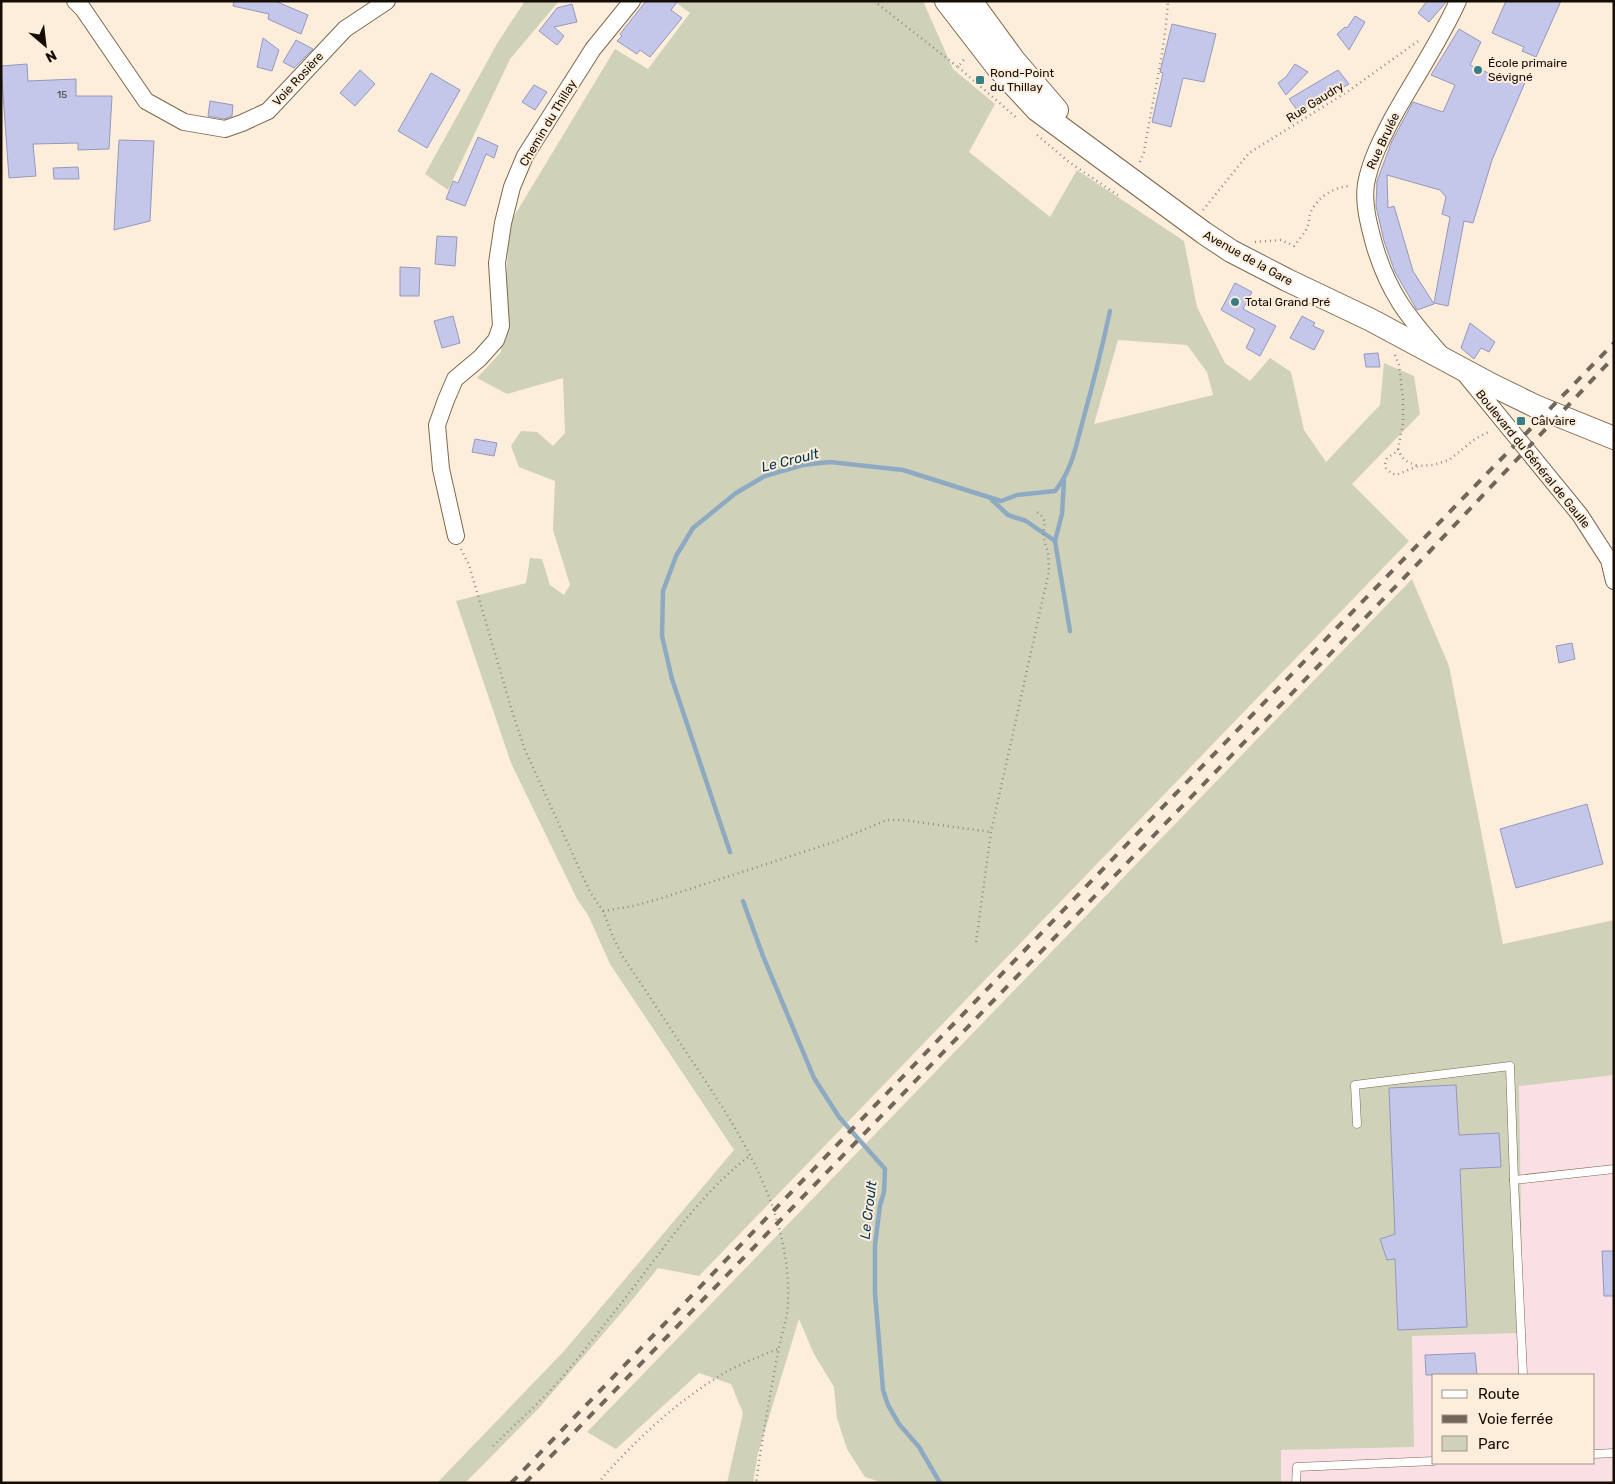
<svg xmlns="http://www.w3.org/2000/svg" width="1615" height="1484" font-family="Rubik,sans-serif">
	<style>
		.industrial { fill: #fadfe4; fill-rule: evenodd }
		.green { fill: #cfd1b8; fill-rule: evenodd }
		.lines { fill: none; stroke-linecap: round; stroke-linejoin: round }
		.stream { stroke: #8eaac2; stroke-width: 4.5 }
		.building { fill: #c4c7ea; stroke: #9698ba }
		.service-casing { stroke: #7d684b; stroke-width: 9 }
		.minor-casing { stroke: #7d684b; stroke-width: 18 }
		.secondary-casing { stroke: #7d684b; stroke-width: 24 }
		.path { stroke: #978b7d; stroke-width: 2.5; stroke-dasharray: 1 4; stroke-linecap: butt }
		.service { stroke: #fff; stroke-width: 8 }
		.minor { stroke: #fff; stroke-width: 16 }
		.secondary { stroke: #fff; stroke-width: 22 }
		.rail { stroke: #706659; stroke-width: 4; stroke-dasharray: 9 9; stroke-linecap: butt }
		.poi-dot { fill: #377f85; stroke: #fdeedc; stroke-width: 2 }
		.labels { text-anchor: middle; stroke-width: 4; stroke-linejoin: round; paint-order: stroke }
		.number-label { font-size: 10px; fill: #413c3e }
		.poi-label { font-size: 12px; fill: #150d04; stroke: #fdeedc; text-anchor: start }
		.street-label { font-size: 12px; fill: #150d04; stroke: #fdeedc }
		.water-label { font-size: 14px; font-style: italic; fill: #003455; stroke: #fdeedc }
	</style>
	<rect width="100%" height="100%" fill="#fdeedc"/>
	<path class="industrial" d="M1614 1075V1483H1281L1280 1450 1414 1447 1412 1336 1523 1333 1519 1085ZM1434 1375H1594V1463H1434Z"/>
	<g class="green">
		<path d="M525 1H559L510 59 448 190 425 174 498 42Z"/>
		<path d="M674 1H923L953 69 995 104 969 152 1050 217 1077 170 1184 241 1197 307 1225 363 1250 381 1270 358 1291 372 1304 430 1326 462 1380 405 1384 363 1414 376 1420 414 1352 484 1409 541 699 1276 658 1268 628 1305 539 1408 465 1483H437L565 1350 734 1150 610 964 588 915 577 899 511 763 456 601 526 583 530 558 542 559 550 585 564 595 570 585 553 530 555 481 519 467 511 446 521 431 537 432 553 446 565 433 563 378 507 394 477 378 501 352 510 223 615 49 648 69 690 13ZM1118 340 1187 345 1207 372 1213 395 1094 424Z"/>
		<path d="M1412 579 1449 666 1503 944 1614 920V1075L1519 1086 1523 1333 1412 1336 1414 1447 1281 1450V1483H883L865 1477 847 1449 837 1418 834 1387 814 1354 799 1319 758 1453 753 1483H727L743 1413 731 1384 699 1373 616 1449 587 1432Z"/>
	</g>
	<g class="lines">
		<g class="stream">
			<path d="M992 500 1008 515 1026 521 1055 541 1070 631"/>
			<path d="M1055 541 1062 514 1064 481"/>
			<path d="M730 852 672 679 662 636 663 591 676 556 693 528 736 493 765 476 803 465 830 462 903 470 1001 501 1017 495 1055 491C1072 470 1076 446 1083 420 1093 384 1102 348 1110 311"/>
			<path d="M743 901 763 956 814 1078 839 1117 885 1169 884 1192 880 1205 875 1245V1293L883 1390 888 1405 899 1424 919 1447 940 1483"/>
		</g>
	</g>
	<g class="building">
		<path d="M234 1H275L308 15 301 34 268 19 269 14 233 6Z"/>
		<path d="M646 1H678L671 10 682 18 650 57 640 50 637 54 617 41 622 36 620 34Z"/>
		<path d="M1427 1H1447L1429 22 1418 13Z"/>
		<path d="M1506 1H1561L1536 57 1522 51 1524 47 1492 33Z"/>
		<path d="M572 4 577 22 554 27 564 36 557 45 539 31 557 8Z"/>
		<path d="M1355 16 1365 22 1349 50 1337 34 1345 27 1347 28Z"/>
		<path d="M1172 24 1216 34 1204 82 1183 78 1171 127 1152 122 1163 73 1160 72Z"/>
		<path d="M1459 29 1481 42 1470 65 1500 78 1502 76 1507 77 1508 73 1526 80 1492 160 1473 223 1464 221 1448 306 1434 303 1450 217 1442 214 1446 197 1440 190 1387 175 1388 208 1394 206 1413 271 1434 304 1417 310 1395 272 1384 241 1376 206 1377 181 1392 141 1413 102 1443 112 1455 85 1431 75Z"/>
		<path d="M263 38 279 50 272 71 257 67Z"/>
		<path d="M296 40 313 49 294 68 283 62Z"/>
		<path d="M27 64 28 81 76 79V96H112L109 149 78 150V143L33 144 36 176 9 178 1 66Z"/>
		<path d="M1295 64 1308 72 1286 95 1278 83 1286 77Z"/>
		<path d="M360 70 375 84 355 106 340 93Z"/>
		<path d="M1338 70 1349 84 1299 113 1289 99Z"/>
		<path d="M431 73 460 90 427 148 398 131Z"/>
		<path d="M534 85 547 92 535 110 522 102Z"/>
		<path d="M210 101 233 105 232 116 224 119 208 116Z"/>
		<path d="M478 137 498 146 494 158 486 154 465 206 446 199 453 181 458 183Z"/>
		<path d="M119 140 154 141 150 221 114 230Z"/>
		<path d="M78 167 79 179H54L53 168Z"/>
		<path d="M437 236 457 237 455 266 435 264Z"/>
		<path d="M400 267 420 268 419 296H400Z"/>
		<path d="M1235 283 1252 292 1243 309 1276 326 1260 356 1246 348 1255 329 1221 310Z"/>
		<path d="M453 316 460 343 442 348 434 321Z"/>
		<path d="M1302 316 1315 323 1313 326 1324 331 1314 350 1290 338Z"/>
		<path d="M1470 323 1495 342 1489 352 1481 348 1474 359 1461 348Z"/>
		<path d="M1378 353 1380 367H1366L1364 354Z"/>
		<path d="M475 439 497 443 494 456 472 452Z"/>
		<path d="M1572 643 1575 659 1559 663 1556 646Z"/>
		<path d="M1587 804 1603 864 1516 888 1500 829Z"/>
		<path d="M1456 1085 1459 1135 1499 1133 1501 1167 1460 1169 1467 1327 1398 1330 1395 1259 1387 1260 1380 1239 1395 1234 1389 1088Z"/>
		<path d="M1602 1251H1614V1296H1604Z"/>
		<path d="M1475 1353 1477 1375H1426L1425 1355Z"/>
	</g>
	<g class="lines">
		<g class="service-casing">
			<g id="service">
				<path d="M1357 1124 1355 1085 1510 1066 1514 1180"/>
				<path d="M1523 1375 1514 1180 1614 1169"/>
				<path d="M1594 1454 1614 1453"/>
				<path d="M1296 1483 1297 1467 1434 1461"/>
			</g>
		</g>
		<g class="minor-casing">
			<g id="minor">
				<path d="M75 1 83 9 146 101 184 122 225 129 242 123 268 111 345 29 387 1"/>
				<path d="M1440 353C1407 316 1388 292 1374 244 1369 225 1363 204 1366 184 1370 161 1382 138 1393 117 1414 79 1440 41 1458 1"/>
				<path d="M1464 373 1580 515 1609 560 1614 581"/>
				<path d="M456 536 441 469 437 425 446 400 455 379 480 358 496 340 501 326 497 263 503 223 512 187 525 156 593 49 632 1"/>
			</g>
		</g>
		<g class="secondary-casing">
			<g id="secondary">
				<path d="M946 1 997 67 1037 110 1204 233 1231 251 1287 280 1371 320 1492 385 1535 406 1614 438"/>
				<path d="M971 1 1014 60 1057 110"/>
			</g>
		</g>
		<g class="path">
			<path d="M874 1 958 67 966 57"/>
			<path d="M958 67 1018 119"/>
			<path d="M1037 135 1069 162 1119 196"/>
			<path d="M1140 162 1144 152C1152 102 1165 52 1168 1"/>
			<path d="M1203 210 1249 153 1347 92 1421 39"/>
			<path d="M1255 242 1281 240 1294 246C1298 241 1303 235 1306 230 1309 225 1309 219 1310 214 1316 198 1334 186 1351 186"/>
			<path d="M1395 355 1399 365 1403 399V423L1398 449 1396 452 1387 458 1385 464 1386 468 1391 473 1396 475 1418 466 1433 465 1449 460 1475 439 1490 431"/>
			<path d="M1398 449C1402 460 1407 462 1418 466"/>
			<path d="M461 549 469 565 512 711 525 750 590 892 603 911 613 937 623 957C645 989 666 1022 688 1055 738 1129 792 1210 788 1304 787 1320 781 1336 778 1352 770 1395 762 1439 756 1483"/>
			<path d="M603 911 633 906 662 898 834 842 887 820H903L991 832"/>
			<path d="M976 942 991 832 1049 571 1048 552 1043 536 1045 522 1041 515 1034 510"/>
			<path d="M493 1446C509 1430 526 1415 542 1399 570 1371 594 1337 619 1306 660 1255 698 1194 751 1155"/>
			<path d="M598 1483C634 1441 678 1400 726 1372 742 1363 761 1356 778 1349"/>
		</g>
		<use href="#service" class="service"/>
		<use href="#minor" class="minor"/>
		<use href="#secondary" class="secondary"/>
		<g class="rail">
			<path d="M511 1483 1185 784 1614 343"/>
			<path d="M525 1483 1431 550 1614 357"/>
		</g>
	</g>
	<g class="poi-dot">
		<circle cx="1478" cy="70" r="5"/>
		<rect x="975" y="75" width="10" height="10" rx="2.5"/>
		<circle cx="1235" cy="302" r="5"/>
		<rect x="1516" y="416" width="10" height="10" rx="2.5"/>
	</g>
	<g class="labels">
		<g class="number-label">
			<text x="62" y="98">15</text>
		</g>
		<g class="poi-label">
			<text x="1488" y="67">École primaire<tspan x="1488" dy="14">Sévigné</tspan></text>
			<text x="990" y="77">Rond-Point<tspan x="990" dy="14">du Thillay</tspan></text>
			<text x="1245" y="306">Total Grand Pré</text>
			<text x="1531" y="425">Calvaire</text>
		</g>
		<g class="street-label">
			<text transform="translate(298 79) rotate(-47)" y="4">Voie Rosière</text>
			<text transform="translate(1315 102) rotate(-32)" y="4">Rue Gaudry</text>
			<text transform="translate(548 123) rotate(-59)" y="4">Chemin du Thillay</text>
			<text transform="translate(1383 141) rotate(-65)" y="4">Rue Brulée</text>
			<text transform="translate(1248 258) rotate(29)" y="4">Avenue de la Gare</text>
			<text transform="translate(1533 459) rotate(51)" y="4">Boulevard du Général de Gaulle</text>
		</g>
		<g class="water-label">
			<text transform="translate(790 460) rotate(-14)" y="5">Le Croult</text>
			<text transform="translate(868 1210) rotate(-83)" y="5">Le Croult</text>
		</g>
	</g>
	<rect width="1615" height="1484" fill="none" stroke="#150d04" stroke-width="5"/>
	<rect x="1432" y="1374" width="162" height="90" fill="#fdeedc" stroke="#a09486"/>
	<rect x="1442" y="1390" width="25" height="8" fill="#ffffff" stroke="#a09486"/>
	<text x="1478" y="1399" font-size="15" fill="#150d04">Route</text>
	<rect x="1442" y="1415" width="25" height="8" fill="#706659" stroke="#a09486"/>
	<text x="1478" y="1424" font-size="15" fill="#150d04">Voie ferrée</text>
	<rect x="1442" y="1436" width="25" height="15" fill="#cfd1b8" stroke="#a09486"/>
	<text x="1478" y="1449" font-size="15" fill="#150d04">Parc</text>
	<g transform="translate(45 45) rotate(152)" stroke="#fdeedc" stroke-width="4" paint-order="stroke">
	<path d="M0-4L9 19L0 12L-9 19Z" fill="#150d04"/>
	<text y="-8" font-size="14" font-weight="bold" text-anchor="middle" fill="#150d04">N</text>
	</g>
</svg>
